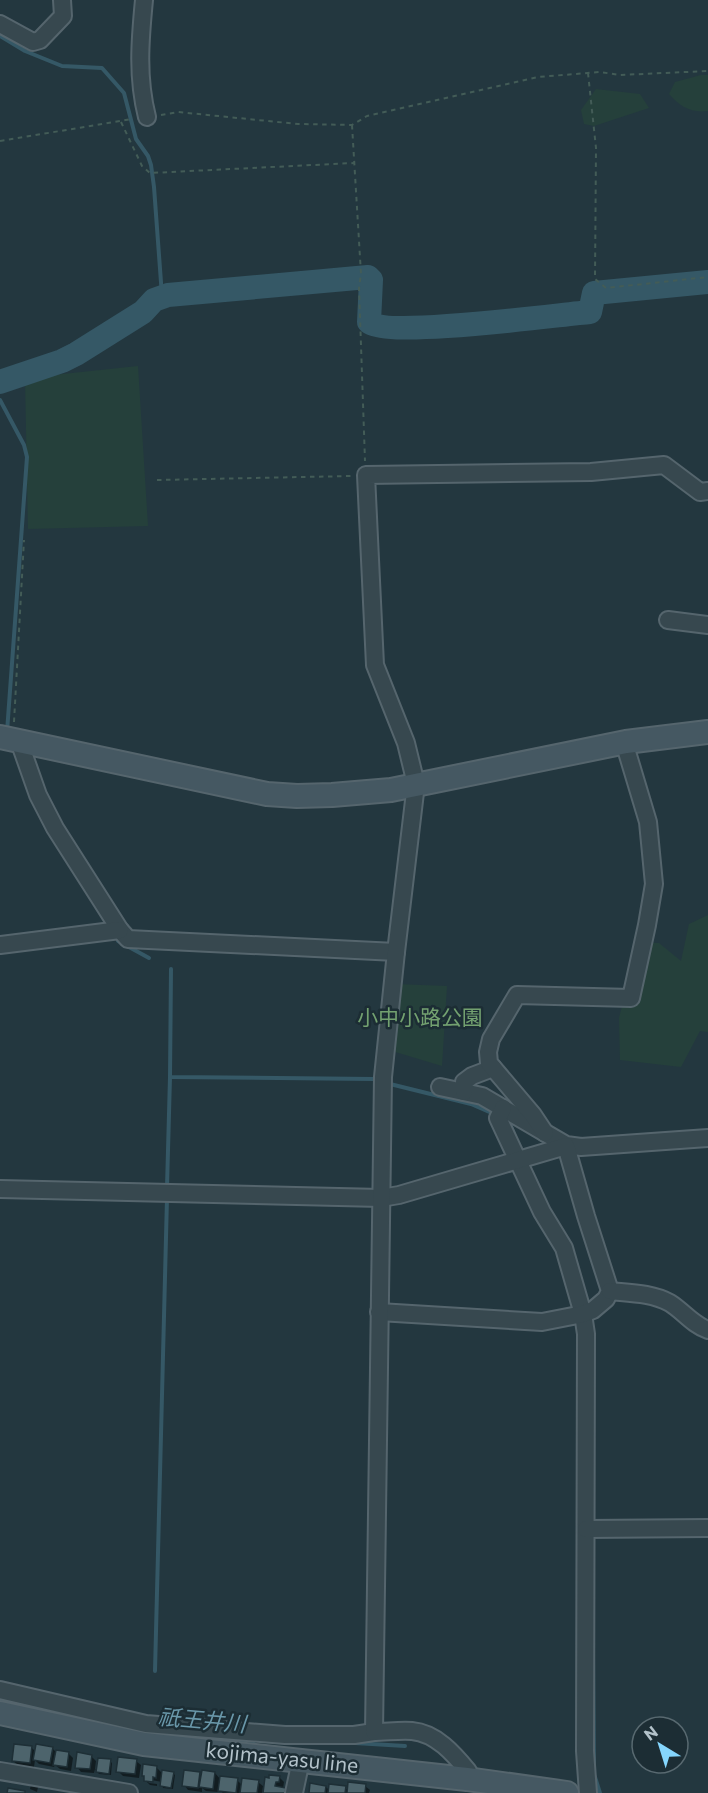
<svg xmlns="http://www.w3.org/2000/svg" width="708" height="1793" font-family="Commissioner,'Noto Sans JP',sans-serif">
	<style>
		.green { fill: #25403b }
		.shadow { fill: #0007 }
		.lines { fill: none; stroke-linecap: round; stroke-linejoin: round }
		.stream { stroke: #355866; stroke-width: 4 }
		.river { stroke: #355866; stroke-width: 24 }
		.building { fill: #4d646c; stroke: #1e2f36; stroke-width: 1.5 }
		.street-casing { stroke: #55656d; stroke-width: 20 }
		.secondary-casing { stroke: #55656d; stroke-width: 26 }
		.path { stroke: #435c57; stroke-width: 2; stroke-dasharray: 4.5 4.5; stroke-linecap: butt }
		.street { stroke: #37484f; stroke-width: 16 }
		.secondary { stroke: #455862; stroke-width: 22 }
		.labels { text-anchor: middle; stroke-width: 5; stroke-linejoin: round; paint-order: stroke }
		.park-label { font-size: 21px; fill: #73a170; stroke: #1c2d34 }
		.street-label { font-size: 21px; fill: #b3c2ca; stroke: #1c2d34 }
		.water-label { font-size: 22px; font-style: italic; fill: #6a98aa; stroke: #1c2d34 }
	</style>
	<rect width="100%" height="100%" fill="#23373f"/>
	<g class="green">
		<path d="M701 75H708V111C690 113 681 107 669 94L675 82Z"/>
		<path d="M596 89 640 94 649 108 594 126 584 124 581 110Z"/>
		<path d="M138 366 148 526 28 529 25 378Z"/>
		<path d="M708 915V1032L700 1031 681 1067 620 1060 619 1018 638 942 659 943 681 961 689 924Z"/>
		<path d="M396 984 447 986 442 1066 392 1051Z"/>
	</g>
	<g class="shadow">
		<path d="M31 1747 36 1752 52 1748 56 1752 69 1754 73 1758 71 1771 60 1769 55 1765 54 1767 39 1764 35 1760 34 1767 18 1765 13 1761Z"/>
		<path d="M91 1756 96 1761 95 1769 98 1770 110 1761 112 1763 111 1775 99 1774 95 1769 94 1773 81 1772 77 1767Z"/>
		<path d="M136 1761 141 1765 139 1778 123 1776 118 1771Z"/>
		<path d="M157 1768 163 1774 173 1773 175 1775 173 1789 163 1788 162 1782 146 1779 149 1783 157 1784V1786L150 1785 145 1780 143 1775Z"/>
		<path d="M215 1773 221 1780H237L242 1785 258 1782 263 1786 262 1793H223L218 1789V1792L206 1791 202 1788V1792L188 1790 184 1785 199 1774 202 1777Z"/>
		<path d="M280 1778 284 1782 283 1789 289 1793H265Z"/>
		<path d="M31 1784 38 1787 37 1792 30 1789Z"/>
		<path d="M365 1786 370 1790 369 1793H310L326 1787 330 1791 345 1788 349 1791Z"/>
	</g>
	<g class="lines">
		<g class="stream">
			<path d="M0 36 25 51 62 66 102 68 124 93 136 139 148 156 151 165 154 187 162 296"/>
			<path d="M0 400 24 445 27 457 7 732"/>
			<path d="M118 941 149 958"/>
			<path d="M171 969 170 1077 374 1079 379 1081"/>
			<path d="M386 1083 471 1104 494 1114"/>
			<path d="M506 1121 510 1124 514 1134"/>
			<path d="M167 1187 170 1077"/>
			<path d="M593 1651 594 1763"/>
			<path d="M155 1671 167 1198"/>
			<path d="M0 1701 29 1708"/>
			<path d="M113 1726 141 1731"/>
			<path d="M175 1734 254 1741"/>
			<path d="M355 1743 405 1746"/>
			<path d="M595 1777 600 1793"/>
		</g>
		<path class="river" d="M0 382 62 361 76 354 143 312 154 300 168 295 368 277 371 280 369 322C389 338 555 315 590 312L594 293 708 282"/>
	</g>
	<g class="building">
		<path d="M14 1744 32 1746 30 1763 12 1761Z"/>
		<path d="M36 1744 53 1747 50 1763 33 1760Z"/>
		<path d="M56 1750 69 1752 67 1767 53 1765Z"/>
		<path d="M77 1752 92 1755 90 1769 75 1768Z"/>
		<path d="M118 1757 137 1759 135 1774 116 1772Z"/>
		<path d="M98 1758 111 1759 109 1774 96 1772Z"/>
		<path d="M143 1764 157 1766 156 1778 153 1777V1782L144 1781V1776H142Z"/>
		<path d="M162 1770 174 1772 171 1788 160 1786Z"/>
		<path d="M184 1770 200 1772 198 1788 182 1786Z"/>
		<path d="M202 1770 215 1772 213 1789 199 1787Z"/>
		<path d="M269 1775 280 1776 279 1782H276L275 1786 286 1788 285 1793H263L265 1777 269 1778Z"/>
		<path d="M220 1776 238 1778 236 1793 218 1791Z"/>
		<path d="M242 1778 259 1780 257 1793H240Z"/>
		<path d="M348 1782 366 1784 365 1793H347Z"/>
		<path d="M310 1783 326 1786 325 1793H309Z"/>
		<path d="M329 1784 346 1786 345 1793H328Z"/>
		<path d="M8 1788 25 1791V1793H7Z"/>
	</g>
	<g class="lines">
		<g class="street-casing">
			<g id="street">
				<path d="M144 0C140 41 137 77 147 117"/>
				<path d="M0 24 33 42 40 40 63 16 62 0"/>
				<path d="M668 620 708 625"/>
				<path d="M19 741 38 795 55 828 120 930 128 939 396 952"/>
				<path d="M0 945 120 930"/>
				<path d="M440 1087 482 1096 566 1145 581 1147 708 1138"/>
				<path d="M464 1092V1082L472 1076 493 1068"/>
				<path d="M503 1108 498 1118 542 1212 564 1248 583 1314 586 1334 585 1751 588 1793"/>
				<path d="M545 1133 533 1115 489 1063 488 1052 491 1039 517 995 631 998 647 925 654 884 648 822 624 742"/>
				<path d="M0 1189 381 1198 399 1195 566 1146 586 1216 610 1291 606 1299 593 1310 583 1314 542 1322 379 1312"/>
				<path d="M610 1291C630 1293 652 1293 670 1303 683 1311 693 1325 708 1330"/>
				<path d="M586 1529 708 1528"/>
				<path d="M0 1690 146 1724 285 1735H354L374 1732"/>
				<path d="M0 1771 129 1793"/>
				<path d="M467 1779 468 1771C454 1754 436 1733 412 1731 400 1730 386 1732 374 1732L383 1077 396 952 416 784 406 743 375 665 366 475 591 472 664 465 700 492 708 491"/>
				<path d="M294 1793 301 1760"/>
			</g>
		</g>
		<g class="secondary-casing">
			<g id="secondary">
				<path d="M0 737 267 794 297 796 332 795 391 790 626 742 708 732"/>
				<path d="M0 1713 144 1744 467 1779 567 1793"/>
			</g>
		</g>
		<g class="path">
			<path d="M588 73 596 148 595 279 606 288 708 277"/>
			<path d="M161 115 178 112 298 124 352 125 367 116 538 77 600 72 620 75 708 71"/>
			<path d="M121 122 142 166 150 173 354 163"/>
			<path d="M352 125 361 274 359 288 365 461"/>
			<path d="M0 141 132 119"/>
			<path d="M157 480 351 476"/>
			<path d="M14 722 24 540"/>
		</g>
		<use href="#street" class="street"/>
		<use href="#secondary" class="secondary"/>
	</g>
	<g class="labels">
		<g class="park-label">
			<text x="420" y="1025">小中小路公園</text>
		</g>
		<g class="street-label">
			<text transform="translate(282 1758) rotate(6)" y="7">kojima-yasu line</text>
		</g>
		<g class="water-label">
			<text transform="translate(202 1720) rotate(5)" y="8">祇王井川</text>
		</g>
	</g>
	<g transform="translate(660 1745) rotate(322)"><circle r="28" fill="#1c2d34" stroke="#586970" stroke-width="1.5"/>
	<path d="M0-4.5L10 22L0 15L-10 22Z" fill="#85d6fd"/>
	<text y="-9" font-size="16" font-weight="bold" text-anchor="middle" fill="#b3c2ca">N</text>
	</g>
</svg>
